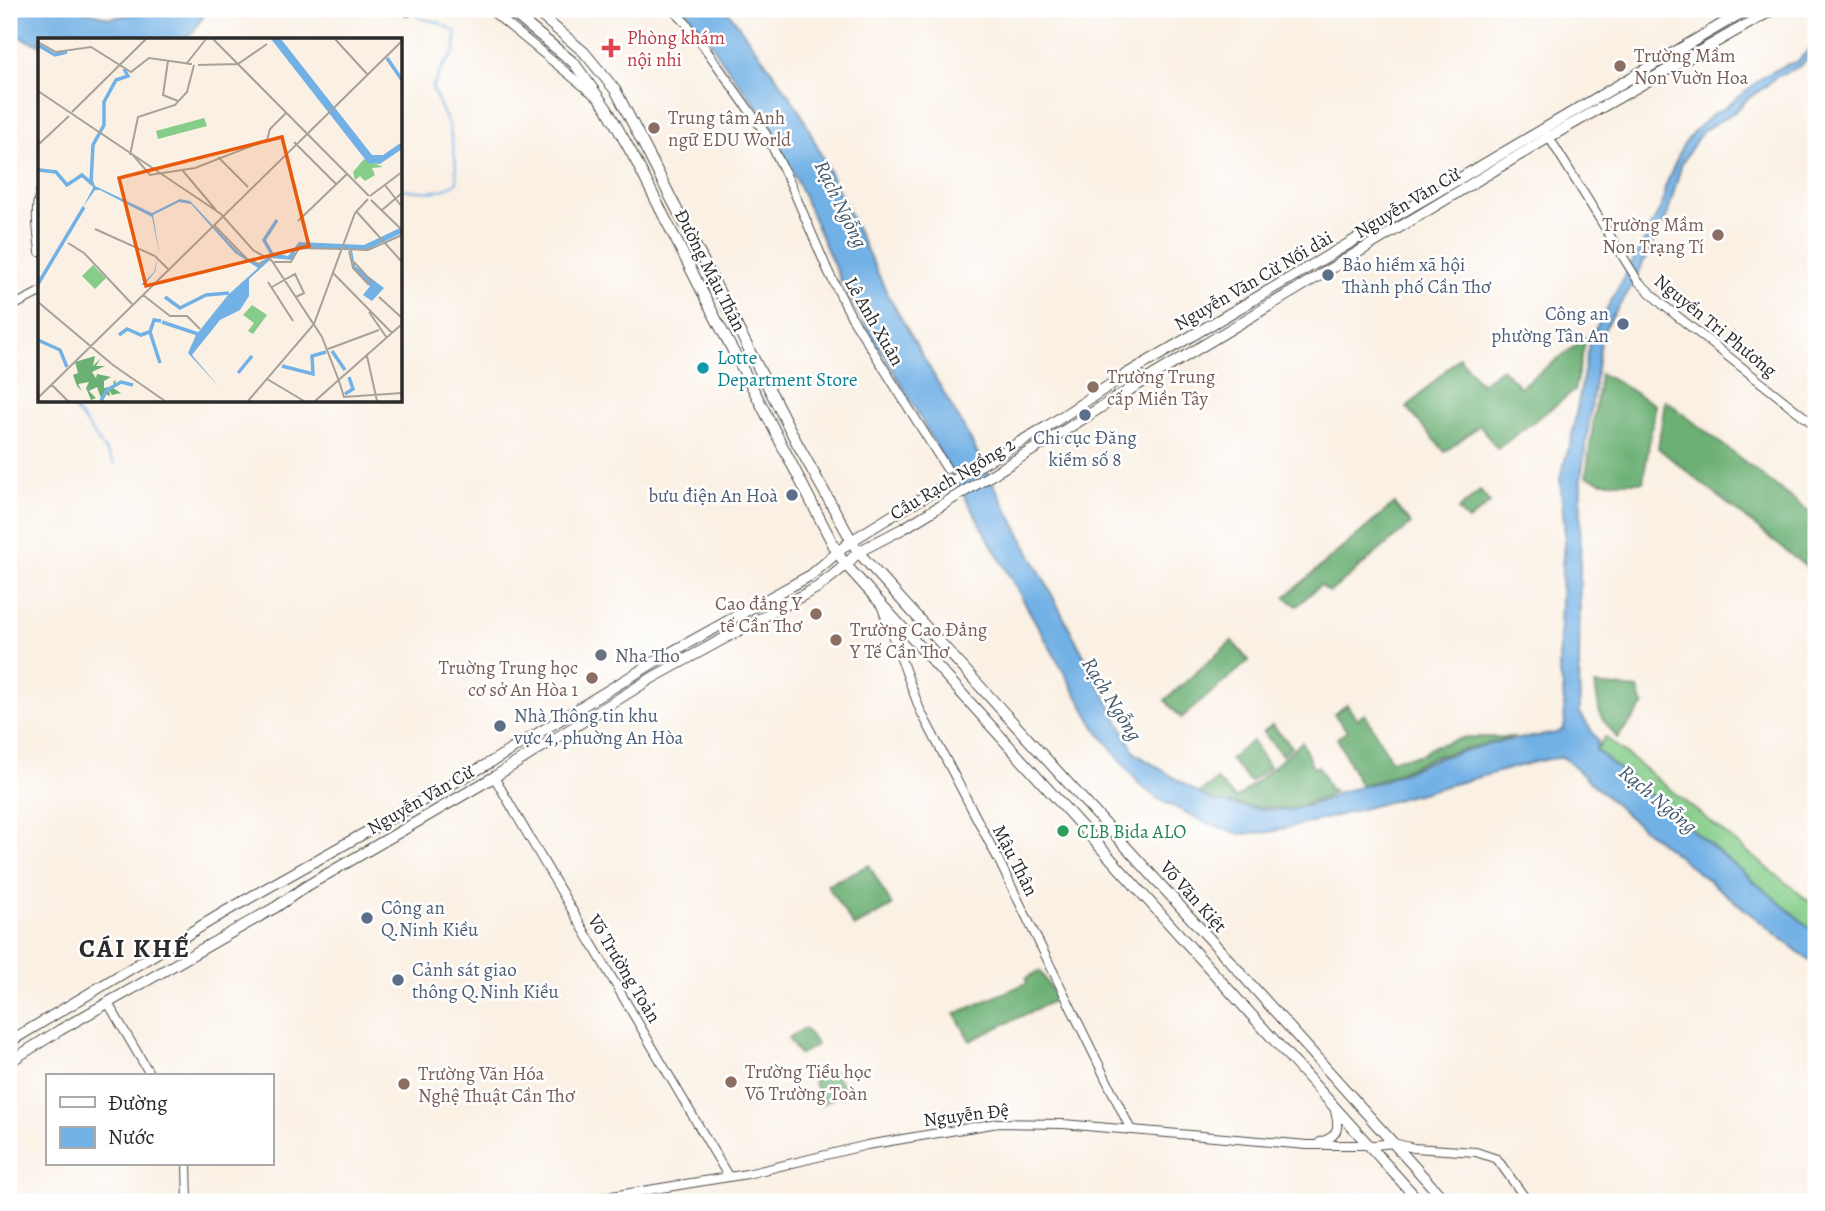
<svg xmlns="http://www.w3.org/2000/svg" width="1825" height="1211" font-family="Alegreya,serif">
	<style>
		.green { fill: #85cd89; stroke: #587c5a; stroke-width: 2 }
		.forest { fill: #6cb075; stroke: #4c6e50; stroke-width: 2 }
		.water { fill: #72b1e5; stroke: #4e6e88; stroke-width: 2 }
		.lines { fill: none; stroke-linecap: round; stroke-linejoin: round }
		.stream { stroke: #72b1e5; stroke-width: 2 }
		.minor-casing { stroke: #4a4947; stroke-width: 10 }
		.major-casing { stroke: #4a4947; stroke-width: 12 }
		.minor { stroke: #fff; stroke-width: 8 }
		.major { stroke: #fff; stroke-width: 10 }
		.health-dot { fill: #e0444e; stroke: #fff; stroke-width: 2.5 }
		.education-dot { fill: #8d6e63; stroke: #fff; stroke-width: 2.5 }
		.service-dot { fill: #5c6f8a; stroke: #fff; stroke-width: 2.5 }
		.culture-dot { fill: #0f9aa8; stroke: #fff; stroke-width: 2.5 }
		.worship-dot { fill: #6b7280; stroke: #fff; stroke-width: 2.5 }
		.leisure-dot { fill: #2e9e5b; stroke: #fff; stroke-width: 2.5 }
		.labels { text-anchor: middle; stroke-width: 5; stroke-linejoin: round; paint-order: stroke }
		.health-label { font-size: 19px; fill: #be3a42; stroke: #fff; text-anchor: start }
		.education-label { font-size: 19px; fill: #785e54; stroke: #fff; text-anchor: start }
		.street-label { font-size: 19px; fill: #2b2b2b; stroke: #fff }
		.service-label { font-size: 19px; fill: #4e5e75; stroke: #fff; text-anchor: start }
		.culture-label { font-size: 19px; fill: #0d838f; stroke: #fff; text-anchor: start }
		.worship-label { font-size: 19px; fill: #5b616d; stroke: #fff; text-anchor: start }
		.leisure-label { font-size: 19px; fill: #27864d; stroke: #fff; text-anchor: start }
		.water-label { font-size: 21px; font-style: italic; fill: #445a6c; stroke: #fff }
		.district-label { font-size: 26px; font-weight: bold; letter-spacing: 2px; fill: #2b2b2b; stroke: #fff }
		.inset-river { fill: none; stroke: #72b1e5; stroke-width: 3.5 }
		.inset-road { fill: none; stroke: #a7a199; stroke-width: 2 }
		.view { fill: #e8590c; fill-opacity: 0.15; stroke: #e8590c; stroke-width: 3.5 }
		.inset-edge { fill: none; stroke: #2b2b2b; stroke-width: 3.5 }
	</style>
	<rect width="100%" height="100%" fill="#fff"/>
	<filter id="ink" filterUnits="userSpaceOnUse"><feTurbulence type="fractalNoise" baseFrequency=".0143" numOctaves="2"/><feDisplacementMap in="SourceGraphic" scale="14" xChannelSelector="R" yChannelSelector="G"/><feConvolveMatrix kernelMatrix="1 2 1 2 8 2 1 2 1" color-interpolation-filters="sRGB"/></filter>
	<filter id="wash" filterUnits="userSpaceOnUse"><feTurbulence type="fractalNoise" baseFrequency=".00686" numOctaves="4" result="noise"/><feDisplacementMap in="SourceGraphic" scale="28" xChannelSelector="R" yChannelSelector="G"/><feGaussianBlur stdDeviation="1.57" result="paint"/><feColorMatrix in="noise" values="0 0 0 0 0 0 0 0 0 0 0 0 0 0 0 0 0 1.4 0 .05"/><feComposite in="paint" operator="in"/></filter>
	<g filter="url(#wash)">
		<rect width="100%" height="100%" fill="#faf0e3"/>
		<path class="green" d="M1605 737 1816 907V933L1596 750Z"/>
		<g class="forest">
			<path d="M1586 338 1574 391 1497 449 1480 425 1445 452 1407 408 1459 357 1481 384 1502 368 1520 387Z"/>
			<path d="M1600 374 1617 382 1655 405 1643 482H1603L1586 476Z"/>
			<path d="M1665 400 1816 517V575L1658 448Z"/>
			<path d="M1480 491 1490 503 1468 521 1458 510Z"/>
			<path d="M1394 504 1411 524 1330 592 1320 585 1297 606 1285 597Z"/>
			<path d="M1232 641 1249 661 1181 718 1165 700Z"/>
			<path d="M1595 685 1638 689 1642 703 1644 705 1617 738 1602 718 1599 710Z"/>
			<path d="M1347 705 1357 719 1365 714 1391 760 1423 754 1431 747 1466 737H1515L1433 757 1382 780 1360 785 1337 738 1347 731 1334 714Z"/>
			<path d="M1272 725 1292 747 1282 755 1263 732Z"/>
			<path d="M1252 741 1269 767 1250 782 1230 759Z"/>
			<path d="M1302 742 1313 768 1318 766 1331 791 1336 790 1322 799 1291 809 1259 807 1213 801 1200 793 1217 780 1236 799Z"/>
			<path d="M869 865 892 906 854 927 827 885Z"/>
			<path d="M1040 971 1057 999 970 1041 955 1014 1027 983 1026 978Z"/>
			<path d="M805 1028 817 1045 799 1055 788 1038Z"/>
			<path d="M833 1071 847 1091 822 1104 813 1080Z"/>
		</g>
		<g class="water">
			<path d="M9 9H81L109 18 134 14 144 9H208L192 33 181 40H40V45L9 33Z"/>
			<path d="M682 9H726L781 83 802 115 889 297 969 437 1135 753 1213 802 1260 809 1291 810 1323 801 1340 792 1383 781 1435 759 1493 743 1557 733 1562 730 1565 724 1563 688 1559 670 1562 567 1565 535 1560 478 1572 436 1590 339 1649 232 1663 202 1665 187 1682 147 1695 130 1714 113 1722 110 1764 76 1788 64 1797 62 1816 41V48L1801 66 1777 76 1766 86 1746 100 1736 111 1703 131 1697 139 1682 163 1667 216 1628 292 1602 333 1581 478 1579 669 1580 713 1598 741 1596 750 1816 933V966L1630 818 1563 757 1538 761 1325 819 1269 832 1240 834 1207 823 1158 799 1140 785 1096 729 898 379 856 310 842 284 796 179 771 129 758 108 723 62 704 32Z"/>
		</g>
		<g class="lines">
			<g class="stream">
				<path d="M401 189C423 191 438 196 457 182L455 157 449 126 432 88 443 66 455 52 456 32 440 23 420 18 415 14"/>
				<path d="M67 401 84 421 115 464"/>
			</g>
		</g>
	</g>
	<g filter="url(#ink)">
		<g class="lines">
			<g class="minor-casing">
				<g id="minor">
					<path d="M489 9 594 95"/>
					<path d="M672 9 686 23 702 44 766 134 791 185 828 271 851 316 947 469"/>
					<path d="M408 12 415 9"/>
					<path d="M1547 134 1638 281 1662 304 1816 426"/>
					<path d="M40 192C34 211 38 232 40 252"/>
					<path d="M9 308 40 292"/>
					<path d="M881 605 920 710 997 857 1131 1130"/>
					<path d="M494 777 728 1176"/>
					<path d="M108 1003 151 1076"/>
					<path d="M1320 1142C1341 1136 1339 1125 1334 1107"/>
					<path d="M187 1164 188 1202"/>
					<path d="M575 1202 747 1174 867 1145 998 1123 1063 1124 1307 1145H1375L1393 1143 1414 1148 1476 1152 1497 1159 1528 1202"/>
				</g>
			</g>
			<g class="major-casing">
				<g id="major">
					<path d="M508 9 574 63 607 109 636 161 716 319 748 379 837 552 846 565 1420 1202"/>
					<path d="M533 9 584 52 616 91 797 443 858 552 1228 959 1446 1202"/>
					<path d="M9 1042 228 910 491 762 661 658 811 575 851 541 895 514 1048 426 1125 375 1748 9"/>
					<path d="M9 1062 60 1030 276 907 305 887 494 777 652 678 818 587 846 565 858 552 904 528 1062 432 1106 404 1546 139 1774 9"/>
				</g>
			</g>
			<use href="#minor" class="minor"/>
			<use href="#major" class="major"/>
		</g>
	</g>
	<path class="health-dot" d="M607.5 37.5h7v7h7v7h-7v7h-7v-7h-7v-7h7z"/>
	<g class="education-dot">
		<circle cx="1620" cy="66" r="7"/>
		<circle cx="654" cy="128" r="7"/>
		<circle cx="1718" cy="235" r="7"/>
		<circle cx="1093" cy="387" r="7"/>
		<circle cx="816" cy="614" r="7"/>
		<circle cx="836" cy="640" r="7"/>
		<circle cx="592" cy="678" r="7"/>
		<circle cx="731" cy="1082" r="7"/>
		<circle cx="404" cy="1084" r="7"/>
	</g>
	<g class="service-dot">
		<circle cx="1328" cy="275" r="7"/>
		<circle cx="1623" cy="324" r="7"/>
		<circle cx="1085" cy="415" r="7"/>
		<circle cx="792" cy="495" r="7"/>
		<circle cx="500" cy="726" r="7"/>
		<circle cx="367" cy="918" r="7"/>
		<circle cx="398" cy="980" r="7"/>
	</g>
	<circle class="culture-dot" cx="703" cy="368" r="7"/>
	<circle class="worship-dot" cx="601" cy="655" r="7"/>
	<circle class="leisure-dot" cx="1063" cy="831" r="7"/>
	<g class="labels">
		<g class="health-label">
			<text x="627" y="44">Phòng khám<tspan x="627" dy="22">nội nhi</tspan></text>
		</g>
		<g class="education-label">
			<text x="1634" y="62">Trường Mầm<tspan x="1634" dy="22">Non Vuờn Hoa</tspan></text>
			<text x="668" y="124">Trung tâm Anh<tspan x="668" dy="22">ngữ EDU World</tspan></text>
			<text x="1704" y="231" text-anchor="end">Trường Mầm<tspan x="1704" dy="22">Non Trạng Tí</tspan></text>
			<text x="1107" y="383">Trường Trung<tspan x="1107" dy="22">cấp Miền Tây</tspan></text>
			<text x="802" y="610" text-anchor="end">Cao đẳng Y<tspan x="802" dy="22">tế Cần Thơ</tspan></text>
			<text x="850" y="636">Trường Cao Đẳng<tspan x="850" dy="22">Y Tế Cần Thơ</tspan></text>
			<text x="578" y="674" text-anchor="end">Truờng Trung học<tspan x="578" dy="22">cơ sở An Hòa 1</tspan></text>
			<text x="745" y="1078">Trường Tiểu học<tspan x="745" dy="22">Võ Trường Toàn</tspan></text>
			<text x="418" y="1080">Trường Văn Hóa<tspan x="418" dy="22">Nghệ Thuật Cần Thơ</tspan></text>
		</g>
		<g class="street-label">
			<text transform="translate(1407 202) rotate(-31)" y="7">Nguyễn Văn Cừ</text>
			<text transform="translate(711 270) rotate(63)" y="7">Đường Mậu Thân</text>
			<text transform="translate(1253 280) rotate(-30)" y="7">Nguyễn Văn Cừ Nối dài</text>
			<text transform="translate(875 321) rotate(60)" y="7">Lê Anh Xuân</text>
			<text transform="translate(1716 325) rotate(39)" y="7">Nguyển Tri Phương</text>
			<text transform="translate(952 478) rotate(-31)" y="7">Cầu Rạch Ngổng 2</text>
			<text transform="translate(420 799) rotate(-30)" y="7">Nguyễn Văn Cừ</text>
			<text transform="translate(1016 860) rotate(63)" y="7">Mậu Thân</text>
			<text transform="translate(1194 896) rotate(48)" y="7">Võ Văn Kiệt</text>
			<text transform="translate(625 968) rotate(59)" y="7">Võ Trường Toản</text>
			<text transform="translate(966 1114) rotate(-7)" y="7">Nguyễn Đệ</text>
		</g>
		<g class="service-label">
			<text x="1342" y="271">Bảo hiểm xã hội<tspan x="1342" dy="22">Thành phố Cần Thơ</tspan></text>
			<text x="1609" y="320" text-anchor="end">Công an<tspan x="1609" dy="22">phường Tân An</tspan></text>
			<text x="1085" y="444" text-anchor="middle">Chi cục Đăng<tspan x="1085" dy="22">kiểm số 8</tspan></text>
			<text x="778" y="502" text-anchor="end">bưu điện An Hoà</text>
			<text x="514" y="722">Nhà Thông tin khu<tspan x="514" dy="22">vực 4, phuờng An Hòa</tspan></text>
			<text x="381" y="914">Công an<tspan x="381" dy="22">Q.Ninh Kiều</tspan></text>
			<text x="412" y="976">Cảnh sát giao<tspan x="412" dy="22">thông Q.Ninh Kiều</tspan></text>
		</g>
		<g class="culture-label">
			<text x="717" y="364">Lotte<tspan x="717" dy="22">Department Store</tspan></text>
		</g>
		<g class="worship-label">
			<text x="615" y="662">Nha Tho</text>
		</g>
		<g class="leisure-label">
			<text x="1077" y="838">CLB Bida ALO</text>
		</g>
		<g class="water-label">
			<text transform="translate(841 204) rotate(64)" y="7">Rạch Ngỗng</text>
			<text transform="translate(1112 699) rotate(58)" y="7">Rạch Ngỗng</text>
			<text transform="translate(1658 799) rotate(40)" y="7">Rạch Ngỗng</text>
		</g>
		<g class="district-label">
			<text x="135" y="957">CÁI KHẾ</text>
		</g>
	</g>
	<g transform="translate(38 38)">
		<rect width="364" height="364" fill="#faf0e3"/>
		<path d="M166 80 169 88 120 101 118 93ZM326 121 345 129 334 130 337 137 327 143 322 138 317 142 315 134ZM55 227 68 240 57 251 44 238ZM214 267 229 277 215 296 210 293 216 285 205 277Z" fill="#85cd89"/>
		<path d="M57 318 55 328 63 320 58 328H67L54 334 58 340 59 336 73 339 66 343V350L77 348 75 344 78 342 77 346 81 345 75 350 83 355 74 357 71 352 72 358 67 356 64 363 59 349 51 353 58 360 53 362 48 350 51 344 40 346 44 353 39 348 35 337 40 335 37 324Z" fill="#6cb075"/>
		<path d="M233 1H243L334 117H345L364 104V111L342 126 330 125ZM53 137 57 148 114 175 142 161 152 163 201 215 219 226 237 215 250 218 261 204 326 207 364 189V195L330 211 314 212 317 228 346 250 334 263 325 257 332 248 316 231 312 212 259 209 254 222 234 220 211 241V258L202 272 182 282 154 317 181 349 150 315 158 297 190 257 220 230 197 215 153 166 141 164 115 177 121 213 117 234 106 247H103L116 234 121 214 114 179 62 152H57L45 169 55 150Z" fill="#72b1e5"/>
		<path class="inset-river" d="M0 7 17 17 29 14M349 20 364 42M1 132 18 134 29 147 44 137 53 145 55 107 66 87V64L78 42 90 38 86 31M234 216 226 202 239 182M0 246 46 169M127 259 142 270 168 257 191 255M124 284 160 296M81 297 89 291 103 297 111 294M0 302 22 312 29 329M294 313 307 332M122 325 112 294 116 282 123 283M244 328 275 336 274 318 288 314M200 335 214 318M307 356 315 351 311 339M63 363 69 352 83 344 95 347"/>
		<path class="inset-road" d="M175 1 331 158M297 1 329 36M0 4 18 14 53 9 93 34 111 20 153 26H154H150M130 23 125 57 140 63M149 25 168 1M160 27 200 26 229 6M0 53 183 176 215 212 234 223 284 299 301 343M34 74 108 1M256 104 298 146M0 107 31 78M94 116 112 137 157 130 229 102 232 91 248 75M92 117 100 79 137 67 149 54 156 27M180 119 210 149M145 133 178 172M347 147 364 169M332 158 364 134M333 162 364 192M344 172 364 155M318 173 364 224M260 183 309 136M176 187 209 221 221 226 226 223M57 191 117 218 130 231M30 205 46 215 94 266M305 211 330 212 364 197M311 213 315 230 331 247M236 224H253L261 210 304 211M316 224 335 245M295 235 354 295M230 244 255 283M234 249 257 236 266 255 258 259M105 257 132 278H149L162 291M341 259 364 280M0 264 75 327 127 363M331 274 349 300M290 311 341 292M329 318 339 363M229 341 266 363M301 343 306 359 364 355M13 346 30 363M0 360 364 3M210 363 276 286 317 175 330 161M277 363 364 286"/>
		<path class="view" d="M244 99 271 208 108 248 81 140Z"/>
		<rect width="364" height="364" class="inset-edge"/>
	</g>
	<rect width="1825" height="1211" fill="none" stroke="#fff" stroke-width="35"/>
	<rect x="46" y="1074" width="228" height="91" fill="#ffffff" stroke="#aaaaaa" stroke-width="2"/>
	<rect x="60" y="1097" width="35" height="10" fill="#ffffff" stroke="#aaaaaa" stroke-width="2"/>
	<text x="108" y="1110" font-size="21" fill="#2b2b2b">Đường</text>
	<rect x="60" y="1127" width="35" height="21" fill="#72b1e5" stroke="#aaaaaa" stroke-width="2"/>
	<text x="108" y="1144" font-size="21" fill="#2b2b2b">Nước</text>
</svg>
